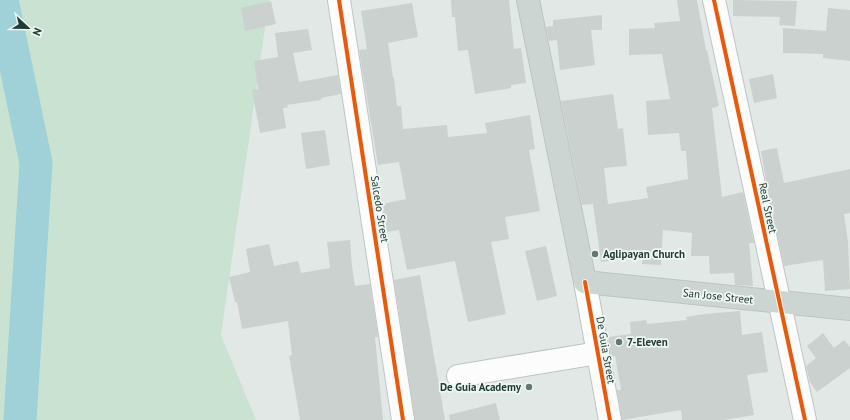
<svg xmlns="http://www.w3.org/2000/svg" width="850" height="420" font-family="'PT Sans',sans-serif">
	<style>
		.green { fill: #cae2d1 }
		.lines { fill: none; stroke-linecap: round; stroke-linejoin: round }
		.river { stroke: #a0d1d8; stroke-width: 33 }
		.building { fill: #cbd1ce }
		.minor-casing { stroke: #bfc5c2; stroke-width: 24 }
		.major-casing { stroke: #bbc5c1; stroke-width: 24 }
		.minor { stroke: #fbfcfb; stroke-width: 22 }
		.major { stroke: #ccd5d2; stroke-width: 22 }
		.cycleway-casing { stroke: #f0f8f3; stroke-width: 6 }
		.cycleway { stroke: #e8590c; stroke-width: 4 }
		.poi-dot { fill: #647872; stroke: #f0f8f3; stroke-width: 1.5 }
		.labels { text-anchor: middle; stroke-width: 3.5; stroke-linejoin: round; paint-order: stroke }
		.street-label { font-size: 11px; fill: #203c34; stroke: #f0f8f3 }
		.poi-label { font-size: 11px; font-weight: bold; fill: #203c34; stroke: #f0f8f3; text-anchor: start }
	</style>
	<rect width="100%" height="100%" fill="#e2e8e5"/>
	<path class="green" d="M0 0H269L221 335 256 420H0Z"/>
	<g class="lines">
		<path class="river" d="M2 0 36 163 20 420"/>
	</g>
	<g class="building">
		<path d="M451 0H509L514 49 521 48 526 83 511 85V88L475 94 468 50 458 51 455 17H452Z"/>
		<path d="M677 0H697L706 50H707L719 106 712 108 722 197 743 192 754 243H749L753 286 735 285 734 273 710 274 709 256H691L692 233 663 230 661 265 642 264 643 256 601 262 593 204 582 205 561 101 613 94 618 129 623 128 627 166 604 168 608 204 648 198 646 187 688 179 686 151H681L679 133 648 135 646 101 670 99 662 54 629 55V29L655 28 654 23 680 21Z"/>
		<path d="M733 0 797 1 795 26 779 25 780 17 733 16Z"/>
		<path d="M271 1 276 24 245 31 241 8Z"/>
		<path d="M412 3 418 37 388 43 393 78H394L397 106H401L403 129 447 125 448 137 487 133 485 123 530 115 535 149 529 150 540 211 505 217 509 239 491 242 506 314 468 322 455 261 407 270 399 230 387 232 383 204 406 199 399 162 378 165 359 50 367 49 361 11Z"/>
		<path d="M828 8 850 10V61L823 58V54L783 53V28L826 31Z"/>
		<path d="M602 15V30H591L595 65 560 70 557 40 549 41 546 27 553 26V20Z"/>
		<path d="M308 29 312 50 293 53 299 82 338 75 341 94 321 98V100L287 105 288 107 283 108 286 128 260 133 252 90 258 89 254 61 278 57 275 33Z"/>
		<path d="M773 74 777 98 754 103 749 79Z"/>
		<path d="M325 130 330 165 306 169 301 133Z"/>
		<path d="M777 148 784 183 850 169V213L844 214 848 242 850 289 825 291 823 260 784 266 767 186 761 151Z"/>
		<path d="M350 240 352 266 355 286 370 284 378 337H375L383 420H300L289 356 292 355 288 321 242 329 237 302H235L229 277 250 272 246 249 269 244 274 266 298 261 301 273 330 268 327 242Z"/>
		<path d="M546 246 557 296 537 301 525 251Z"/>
		<path d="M420 275 445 420H415L394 280Z"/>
		<path d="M740 311 742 335 762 332 768 372 747 375 754 415 724 420H682L681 410 622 420 617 390H621L615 356 611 357 608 337 631 334 630 322 646 320 647 324 687 320 686 317 705 314Z"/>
		<path d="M823 333 834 348 844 340 850 347V368L817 392 810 382 806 366 816 358 807 346Z"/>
		<path d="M496 403 500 420H450L449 415Z"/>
	</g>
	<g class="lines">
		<g class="minor-casing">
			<g id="minor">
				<path d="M339 0 403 420"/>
				<path d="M714 0 805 420"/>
				<path d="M585 282 610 420"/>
				<path d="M458 376 598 353"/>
			</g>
		</g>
		<g class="major-casing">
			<path id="major" d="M528 0 585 282 850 309"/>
		</g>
		<use href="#minor" class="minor"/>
		<use href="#major" class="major"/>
		<g class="cycleway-casing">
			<g id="cycleway">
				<path d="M339 0 403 420"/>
				<path d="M714 0 805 420"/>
				<path d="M585 282 610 420"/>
			</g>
		</g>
		<use href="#cycleway" class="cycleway"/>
	</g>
	<g class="poi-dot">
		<circle cx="595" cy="254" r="4"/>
		<circle cx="619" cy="342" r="4"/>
		<circle cx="529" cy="387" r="4"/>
	</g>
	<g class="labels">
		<g class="street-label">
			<text transform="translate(768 208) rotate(78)" y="4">Real Street</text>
			<text transform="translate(380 209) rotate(81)" y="4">Salcedo Street</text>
			<text transform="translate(718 296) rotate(6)" y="4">San Jose Street</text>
			<text transform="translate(606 350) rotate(80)" y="4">De Guia Street</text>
		</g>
		<g class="poi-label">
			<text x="603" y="258">Aglipayan Church</text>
			<text x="627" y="346">7-Eleven</text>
			<text x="521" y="391" text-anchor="end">De Guia Academy</text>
		</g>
	</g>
	<g transform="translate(28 28) rotate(112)" stroke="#f0f8f3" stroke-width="3" paint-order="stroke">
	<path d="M0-3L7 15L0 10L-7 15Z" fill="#203c34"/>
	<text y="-6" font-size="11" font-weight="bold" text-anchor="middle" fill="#203c34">N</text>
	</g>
</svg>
